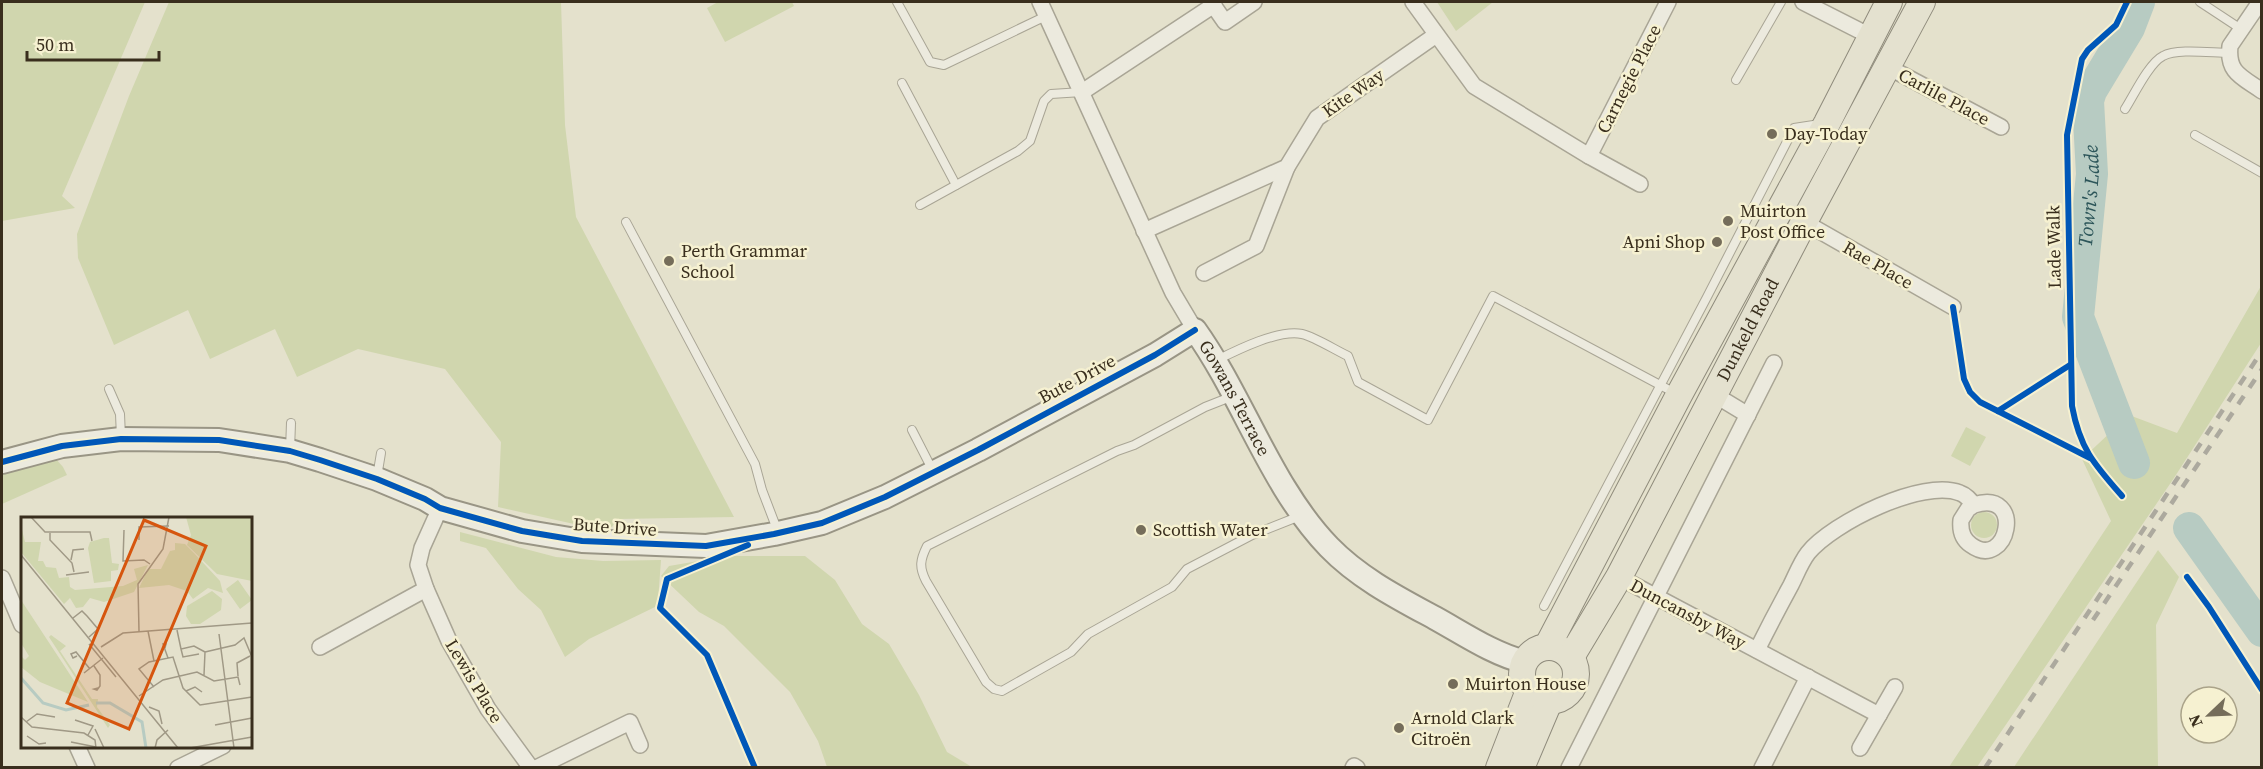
<svg xmlns="http://www.w3.org/2000/svg" width="2263" height="769" font-family="'Source Serif 4',serif">
	<style>
		.green { fill: #d0d6ae }
		.lines { fill: none; stroke-linecap: round; stroke-linejoin: round }
		.river { stroke: #b7cbc2; stroke-width: 32 }
		.lane-casing { stroke: #a9a595; stroke-width: 10 }
		.street-casing { stroke: #a9a595; stroke-width: 18 }
		.secondary-casing { stroke: #999585; stroke-width: 26 }
		.primary-casing { stroke: #8f8b7c; stroke-width: 28 }
		.lane { stroke: #eceade; stroke-width: 8 }
		.street { stroke: #eceade; stroke-width: 15 }
		.secondary { stroke: #eceade; stroke-width: 22 }
		.primary { stroke: #e4e1cf; stroke-width: 26 }
		.rail { stroke: #aca99e; stroke-width: 4.5; stroke-dasharray: 10 10; stroke-linecap: butt }
		.cycleway-casing { stroke: #f6f1d1; stroke-width: 10 }
		.cycleway { stroke: #0057b8; stroke-width: 6 }
		.poi-dot { fill: #756d5a; stroke: #f6f1d1; stroke-width: 2 }
		.labels { text-anchor: middle; stroke-width: 5; stroke-linejoin: round; paint-order: stroke }
		.street-label { font-size: 18px; fill: #392e1d; stroke: #f6f1d1 }
		.poi-label { font-size: 18px; fill: #392e1d; stroke: #f6f1d1; text-anchor: start }
		.water-label { font-size: 20px; font-style: italic; fill: #2c5559; stroke: #f6f1d1 }
		.inset-river { fill: none; stroke: #b7cbc2; stroke-width: 3 }
		.inset-road { fill: none; stroke: #a09986; stroke-width: 1.5 }
		.view { fill: #d6550e; fill-opacity: 0.15; stroke: #d6550e; stroke-width: 3 }
		.inset-edge { fill: none; stroke: #392e1d; stroke-width: 3 }
	</style>
	<rect width="100%" height="100%" fill="#e4e1cc"/>
	<g class="green">
		<path d="M2 2H145L62 196 75 208 2 221Z"/>
		<path d="M169 2H561L565 125 576 217 734 517 617 519 612 527 583 526 498 507 501 442 445 369 358 349 297 377 275 329 210 359 188 310 114 345 78 258 77 234 129 96Z"/>
		<path d="M718 2H792L794 6 725 42 707 8Z"/>
		<path d="M1437 2H1493L1456 31Z"/>
		<path d="M2261 286V343L2172 481 1977 767H1949L2111 521 2082 459 2129 415 2177 433Z"/>
		<path d="M1966 427 1986 437 1970 466 1951 456Z"/>
		<path d="M55 458 63 467 67 475 2 504V472Z"/>
		<circle cx="1984" cy="525" r="13"/>
		<path d="M460 532 556 557 603 561 661 560 658 601 655 607 589 639 565 657 541 610 518 589 486 548 460 541Z"/>
		<path d="M2158 550 2179 577 2156 625 2158 767H2014Z"/>
		<path d="M728 556H805L835 580 862 624 889 644 919 695 947 752 972 767H827L818 741 790 692 724 626 699 612 661 576 669 566Z"/>
	</g>
	<g class="lines">
		<g class="river">
			<path id="s1" d="M2134 463 2078 317 2092 174 2088 101 2091 91 2129 28 2139 2"/>
			<path d="M2189 528 2262 631"/>
		</g>
		<g class="lane-casing">
			<g id="lane">
				<path d="M897 2 930 62 944 65 1046 16"/>
				<path d="M2200 2 2241 29"/>
				<path d="M1736 80 1781 2"/>
				<path d="M902 83 956 185"/>
				<path d="M2125 109C2134 95 2149 63 2163 56 2177 48 2212 53 2229 53"/>
				<path d="M2195 135 2262 173"/>
				<path d="M920 205 1018 151 1030 141 1044 101 1051 94 1082 92"/>
				<path d="M626 222 755 464 762 490 775 524 774 533"/>
				<path d="M1217 360C1237 350 1279 329 1302 334 1315 337 1335 350 1348 356L1358 382 1428 420 1493 296 1675 393"/>
				<path d="M109 389 120 414 121 437"/>
				<path d="M1233 396 1205 407 1134 445 1117 451 927 546C920 560 919 567 926 581L986 682 994 689 1002 691 1071 652 1088 634 1172 587 1187 569 1252 535 1300 516"/>
				<path d="M912 430 933 471"/>
				<path d="M290 450 291 423"/>
				<path d="M377 477 381 453"/>
				<path d="M1544 606 1707 297 1794 128 1820 124"/>
			</g>
		</g>
		<g class="street-casing">
			<g id="street">
				<path d="M1040 2 1173 293 1195 330"/>
				<path d="M1211 2 1225 22 1254 2"/>
				<path d="M1413 2 1474 86 1589 156 1668 2"/>
				<path d="M1803 2 1870 36"/>
				<path d="M2260 2 2230 46C2227 73 2242 77 2262 91"/>
				<path d="M1888 67 2001 127"/>
				<path d="M1082 92 1214 5"/>
				<path d="M1589 156 1640 184"/>
				<path d="M1804 222 1953 307"/>
				<path d="M1144 231 1287 167 1317 118 1436 35"/>
				<path d="M1204 273 1256 246 1287 167"/>
				<path d="M1715 395 1748 415"/>
				<path d="M440 508 422 548 418 565 426 589 449 641 488 709 531 768"/>
				<path d="M1619 577 1879 715"/>
				<path d="M2 578 22 625"/>
				<path d="M320 647 426 589"/>
				<path d="M1757 650C1768 628 1779 607 1791 585 1796 575 1801 562 1808 553 1832 523 1923 478 1960 493 1966 495 1970 500 1974 505 2026 488 2008 572 1971 545 1962 539 1960 530 1961 520L1968 509 1974 505"/>
				<path d="M77 746 87 768"/>
				<path d="M1860 748 1895 687"/>
				<path d="M178 768 223 746"/>
				<path d="M536 768 630 722 640 745"/>
				<path d="M1353 768 1354 766 1357 768"/>
				<path d="M1569 768 1774 363"/>
				<path d="M1762 768 1808 677"/>
			</g>
		</g>
		<g class="secondary-casing">
			<g id="secondary">
				<path id="s2" d="M2 462 62 446 121 439 219 440 290 451 320 460 377 479 425 499 440 508 522 531 582 541 706 546 774 534 822 523 885 497 978 450 1155 355 1195 330C1243 397 1271 487 1329 547 1359 578 1398 598 1435 618 1464 634 1493 654 1525 662"/>
			</g>
		</g>
		<g class="primary-casing">
			<g id="primary">
				<circle cx="1549" cy="674" r="27"/>
				<path d="M1547 647 1679 395 1827 123 1889 2"/>
				<path id="s3" d="M1571 657 1619 577 1804 222 1922 2"/>
				<path d="M1499 768 1528 693"/>
				<path d="M1521 768 1549 702"/>
			</g>
		</g>
		<use href="#lane" class="lane"/>
		<use href="#street" class="street"/>
		<use href="#secondary" class="secondary"/>
		<use href="#primary" class="primary"/>
		<g class="rail">
			<path d="M2093 620 2262 369"/>
			<path d="M1985 768 2262 351"/>
		</g>
		<g class="cycleway-casing">
			<g id="cycleway">
				<path d="M1953 307 1964 379 1970 392 1980 402 2090 458"/>
				<path d="M1998 411 2070 365"/>
				<path d="M2 462 62 446 121 439 219 440 290 451 320 460 377 479 425 499 440 508 522 531 582 541 706 546 774 534 822 523 885 497 978 450 1155 355 1195 330"/>
				<path d="M2122 496C2094 464 2080 449 2072 406L2067 135 2082 59 2088 50 2116 25 2127 2"/>
				<path d="M748 545 667 579 660 608 707 655 755 768"/>
				<path d="M2187 577 2209 607 2262 690"/>
			</g>
		</g>
		<use href="#cycleway" class="cycleway"/>
	</g>
	<g class="poi-dot">
		<circle cx="1772" cy="134" r="6"/>
		<circle cx="1728" cy="221" r="6"/>
		<circle cx="1717" cy="242" r="6"/>
		<circle cx="669" cy="261" r="6"/>
		<circle cx="1141" cy="530" r="6"/>
		<circle cx="1453" cy="684" r="6"/>
		<circle cx="1399" cy="728" r="6"/>
	</g>
	<g class="labels">
		<g class="street-label">
			<text transform="translate(1629 79) rotate(-63)" y="6">Carnegie Place</text>
			<text transform="translate(1353 93) rotate(-35)" y="6">Kite Way</text>
			<text transform="translate(1944 97) rotate(28)" y="6">Carlile Place</text>
			<text transform="translate(2054 247) rotate(-91)" y="6">Lade Walk</text>
			<text transform="translate(1878 265) rotate(30)" y="6">Rae Place</text>
			<text dy="6" stroke="none"><textPath href="#s3" startOffset="372">Dunkeld Road</textPath></text>
			<text transform="translate(1077 379) rotate(-28)" y="6">Bute Drive</text>
			<text dy="6" stroke="none"><textPath href="#s2" startOffset="1340">Gowans Terrace</textPath></text>
			<text transform="translate(615 527) rotate(4)" y="6">Bute Drive</text>
			<text transform="translate(1688 614) rotate(28)" y="6">Duncansby Way</text>
			<text transform="translate(474 681) rotate(59)" y="6">Lewis Place</text>
		</g>
		<g class="poi-label">
			<text x="1784" y="140">Day-Today</text>
			<text x="1740" y="217">Muirton<tspan x="1740" dy="21">Post Office</tspan></text>
			<text x="1705" y="248" text-anchor="end">Apni Shop</text>
			<text x="681" y="257">Perth Grammar<tspan x="681" dy="21">School</tspan></text>
			<text x="1153" y="536">Scottish Water</text>
			<text x="1465" y="690">Muirton House</text>
			<text x="1411" y="724">Arnold Clark<tspan x="1411" dy="21">Citroën</tspan></text>
		</g>
		<g class="water-label">
			<text dy="7" stroke="none"><textPath href="#s1" startOffset="278">Town's Lade</textPath></text>
		</g>
	</g>
	<g transform="translate(21 517)">
		<rect width="231" height="231" fill="#e4e1cc"/>
		<path d="M165 0H231V64L196 57 166 28 170 18ZM1 13 4 25H20L17 44H22L25 50 35 51 38 61 48 60 49 70 54 73 102 69 116 63 113 52 127 48 113 75 83 85 69 81 62 90 55 91 49 81 43 87 0 35ZM83 21H88L91 46 98 47 97 53 90 54V64L73 66 67 31 69 25ZM154 26 164 27 173 36 199 64 202 76 187 71 172 82 166 74 148 68 118 71 127 52H140L149 34 154 33ZM217 63 231 83 219 92 205 72ZM191 74 201 82 200 93 179 107H170L165 99 166 89ZM0 83 67 185 19 165 0 150V139L4 143 8 139 0 126ZM30 118 45 129 39 134 71 182H77L76 190 89 208 87 211 28 120Z" fill="#d0d6ae"/>
		<path class="inset-river" d="M0 161 22 186 45 193 68 188M75 186H89L121 205 125 231"/>
		<path class="inset-road" d="M10 0 24 15H69L71 24M103 13 102 44 123 43 129 47M29 16V23L51 46 53 55M118 23V10L148 9M0 38 157 231M50 43 52 33 63 32M45 58 68 55M52 101 61 94 66 99 77 112 68 120M156 113 160 132M118 114 117 67 142 32 148 0M127 114 133 144M198 117 213 231M68 127 95 160M80 130 102 116 231 106M144 131 145 127H142L147 141M184 135 214 128 223 121 231 140M178 137 162 140 160 132 173 129 184 135M56 139 52 141 50 137 55 135 69 152M73 149 79 158V169L76 173 73 172 77 171M63 156 82 141M183 158 184 135M217 159 216 146 229 139M133 170 118 152 128 145 152 140 162 171 179 188 231 180M165 174 174 170 181 175M118 179 142 163 176 155 193 164 217 160 219 168M128 190 138 194 141 207M0 200 11 210 63 216 74 223 75 231M54 203 72 209 67 218M5 205 16 197 34 200M194 208 231 201M74 212 83 231M6 219 18 227 25 226M50 225 75 230M134 231 136 223 147 213M169 231 231 220"/>
		<path class="view" d="M123 3 185 29 108 212 46 186Z"/>
		<rect width="231" height="231" class="inset-edge"/>
	</g>
	<rect width="2263" height="769" fill="none" stroke="#392e1d" stroke-width="6"/>
	<g transform="translate(2209 715) rotate(247)"><circle r="28" fill="#f6f1d1" stroke="#aaa389" stroke-width="1.5"/>
	<path d="M0-4.5L10 22L0 15L-10 22Z" fill="#756d5a"/>
	<text y="-9" font-size="16" font-weight="bold" text-anchor="middle" fill="#392e1d">N</text>
	</g>
	<path d="M27 51v9h132v-9" fill="none" stroke="#392e1d" stroke-width="3"/>
	<text x="36" y="51" font-size="18" fill="#392e1d" stroke="#f6f1d1" stroke-width="4.5" paint-order="stroke">50 m</text>
</svg>
